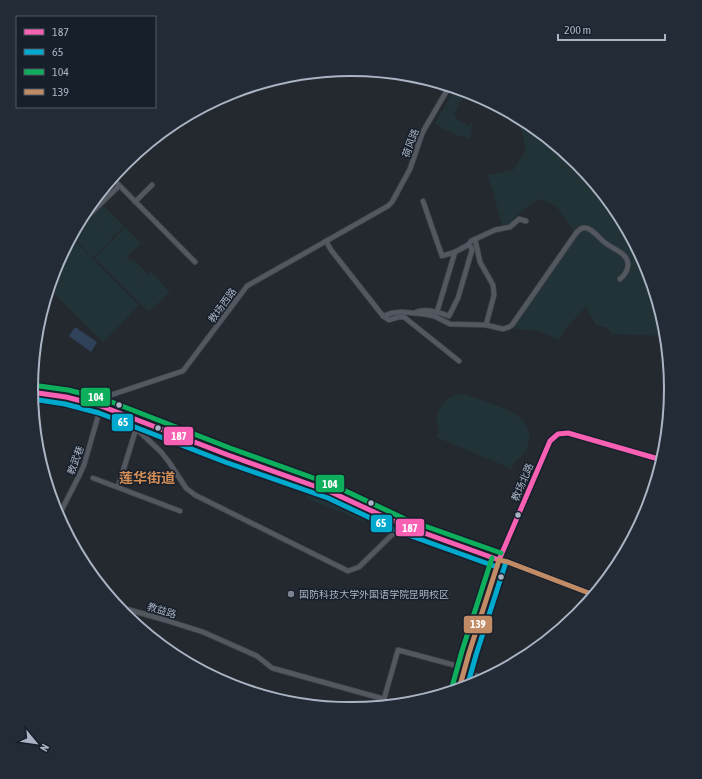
<svg xmlns="http://www.w3.org/2000/svg" width="702" height="779" font-family="'Asap Condensed','Noto Sans SC',sans-serif">
	<style>
		.green { fill: #213336 }
		.water { fill: #30415a }
		.lines { fill: none; stroke-linecap: round; stroke-linejoin: round }
		.minor-casing { stroke: #404349; stroke-width: 6 }
		.major-casing { stroke: #41454d; stroke-width: 8 }
		.minor { stroke: #525760; stroke-width: 4.5 }
		.major { stroke: #555a61; stroke-width: 6 }
		.bus-1-casing { stroke: #171f2b; stroke-width: 8 }
		.bus-2-casing { stroke: #171f2b; stroke-width: 8 }
		.bus-3-casing { stroke: #171f2b; stroke-width: 8 }
		.bus-4-casing { stroke: #171f2b; stroke-width: 8 }
		.bus-1 { stroke: #f860b3; stroke-width: 5 }
		.bus-2 { stroke: #00a9ce; stroke-width: 5 }
		.bus-3 { stroke: #0daf5c; stroke-width: 5 }
		.bus-4 { stroke: #c18c65; stroke-width: 5 }
		.bus-dot { fill: #abb4c4; stroke: #171f2b; stroke-width: 1.5 }
		.poi-dot { fill: #7c8390; stroke: #171f2b; stroke-width: 1.5 }
		.labels { text-anchor: middle; stroke-width: 3; stroke-linejoin: round; paint-order: stroke }
		.street-label { font-size: 10px; fill: #abb4c4; stroke: #171f2b }
		.poi-label { font-size: 10px; fill: #abb4c4; stroke: #171f2b; text-anchor: start }
		.district-label { font-size: 14px; font-weight: bold; fill: #d58e55; stroke: #171f2b }
		.rim { fill: none; stroke: #abb4c4; stroke-width: 2 }
		.line-badge { stroke: #171f2b; stroke-width: 1.5 }
		.badge-label { font-size: 11px; text-anchor: middle; font-weight: bold; fill: #fff }
	</style>
	<rect width="100%" height="100%" fill="#242930"/>
	<g class="green">
		<path d="M455 88 466 91 454 113 457 119 468 126 473 121 470 139 456 135 435 124Z"/>
		<path d="M519 118 529 124 577 163 617 212 647 267 665 327 666 336 612 334 606 327 596 325 586 307 568 326 559 340 538 331 516 329 515 325 525 309 577 236 556 206 539 199 524 209 509 224 502 225 488 175 513 170 526 150 520 123Z"/>
		<path d="M103 205 124 226 111 238 91 217Z"/>
		<path d="M90 217 112 239 93 258 72 236 73 234Z"/>
		<path d="M125 227 141 243 127 257 132 262 134 260 148 274 134 288 151 272 170 292 149 312 95 258Z"/>
		<path d="M76 242 139 305 103 342 49 288 55 267 60 259Z"/>
		<path d="M462 394C471 395 513 411 520 417 526 423 530 432 529 440 529 446 525 453 521 457 519 458 517 459 516 460 514 462 513 466 512 469L436 437 439 431C432 414 443 396 462 394Z"/>
		<path d="M311 487 324 491 369 512 364 522 306 498Z"/>
	</g>
	<path class="water" d="M75 327 97 342 91 352 69 336Z"/>
	<g class="lines">
		<g class="minor-casing">
			<g id="minor">
				<path d="M112 178 195 262"/>
				<path d="M423 201 442 256 455 252 468 245 471 241 495 230 510 227 519 219 526 221"/>
				<path d="M135 202 152 185"/>
				<path d="M81 219 91 213 119 186"/>
				<path d="M475 239 480 262 493 285 494 295 486 325"/>
				<path d="M326 241 331 250 383 316 389 320 399 317H404L459 361"/>
				<path d="M416 312C426 308 439 312 449 316L458 298 472 250 471 247 468 245"/>
				<path d="M437 312 455 252"/>
				<path d="M383 316 392 313 402 312 423 314 434 316 450 324 486 325 503 329 509 327 512 325 574 236C576 233 579 229 583 228 590 226 598 237 603 241 611 249 629 252 628 266 627 271 624 276 620 279"/>
				<path d="M122 415 161 452 169 462 186 488 195 495 348 571 359 567 402 525"/>
				<path d="M144 436 143 429 148 424"/>
				<path d="M93 478 180 511"/>
				<path d="M118 487 136 429"/>
				<path d="M58 517 79 476 84 465 101 406 105 400 111 395 183 371 247 286 388 206 392 202 410 169 422 134 425 128 449 87"/>
				<path d="M116 606 165 620 203 632 257 656 272 668 384 699 398 650 465 668"/>
				<path d="M464 673 486 678"/>
				<path d="M459 689 469 653 499 560 550 441 558 434 568 433 662 460"/>
			</g>
		</g>
		<g class="major-casing">
			<path id="major" d="M31 392C55 394 78 399 101 406L228 455 307 483 331 492 402 525 499 560 508 562 594 595"/>
		</g>
		<use href="#minor" class="minor"/>
		<use href="#major" class="major"/>
		<g class="bus-1-casing">
			<g id="bus-1">
				<path d="M31 392 66 397 101 406 228 455 331 492 402 525 499 560"/>
				<path d="M499 560 550 441 558 434 568 433 662 460"/>
			</g>
		</g>
		<g class="bus-2-casing">
			<g id="bus-2">
				<path d="M32 399 65 404 99 413 225 462 328 498 400 532 497 567"/>
				<path d="M467 687 476 655 506 562"/>
			</g>
		</g>
		<g class="bus-3-casing">
			<g id="bus-3">
				<path d="M32 385 68 390 104 399 230 448 333 485 405 519 501 553"/>
				<path d="M452 687 462 651 492 558"/>
			</g>
		</g>
		<g class="bus-4-casing">
			<g id="bus-4">
				<path d="M499 560 508 562 594 595"/>
				<path d="M459 689 469 653 499 560"/>
			</g>
		</g>
		<use href="#bus-1" class="bus-1"/>
		<use href="#bus-2" class="bus-2"/>
		<use href="#bus-3" class="bus-3"/>
		<use href="#bus-4" class="bus-4"/>
	</g>
	<g class="bus-dot">
		<circle cx="119" cy="405" r="3.5"/>
		<circle cx="158" cy="428" r="3.5"/>
		<circle cx="371" cy="503" r="3.5"/>
		<circle cx="518" cy="515" r="3.5"/>
		<circle cx="501" cy="577" r="3.5"/>
	</g>
	<circle class="poi-dot" cx="291" cy="594" r="4"/>
	<g class="labels">
		<g class="street-label">
			<text transform="translate(410 143) rotate(-70)" y="4">荷风路</text>
			<text transform="translate(222 305) rotate(-54)" y="4">教场西路</text>
			<text transform="translate(75 460) rotate(-70)" y="4">教武巷</text>
			<text transform="translate(522 482) rotate(-67)" y="4">教场北路</text>
			<text transform="translate(162 610) rotate(17)" y="4">教益路</text>
		</g>
		<g class="poi-label">
			<text x="299" y="598">国防科技大学外国语学院昆明校区</text>
		</g>
		<g class="district-label">
			<text x="147" y="483">莲华街道</text>
		</g>
	</g>
	<path d="M0 0H702V779H0ZM38 389a313 313 0 1 1 626 0a313 313 0 1 1-626 0Z" fill="#232b37" fill-rule="evenodd"/>
	<path class="rim" d="M38 389a313 313 0 1 1 626 0a313 313 0 1 1-626 0Z"/>
	<g class="line-badge">
		<rect x="80" y="387" width="31" height="20" rx="4" fill="#0daf5c"/>
		<rect x="111" y="413" width="23" height="19" rx="4" fill="#00a9ce"/>
		<rect x="163" y="426" width="31" height="20" rx="4" fill="#f860b3"/>
		<rect x="315" y="474" width="30" height="19" rx="4" fill="#0daf5c"/>
		<rect x="370" y="514" width="23" height="19" rx="4" fill="#00a9ce"/>
		<rect x="395" y="518" width="30" height="19" rx="4" fill="#f860b3"/>
		<rect x="463" y="615" width="30" height="19" rx="4" fill="#c18c65"/>
	</g>
	<g class="badge-label">
		<text x="96" y="401">104</text>
		<text x="123" y="426">65</text>
		<text x="179" y="440">187</text>
		<text x="330" y="488">104</text>
		<text x="381" y="527">65</text>
		<text x="410" y="532">187</text>
		<text x="478" y="628">139</text>
	</g>
	<rect x="16" y="16" width="140" height="92" fill="#171f2b" stroke="#525b68"/>
	<rect x="24" y="29" width="20" height="6" fill="#f860b3" stroke="#525b68"/>
	<text x="52" y="36" font-size="12" fill="#abb4c4">187</text>
	<rect x="24" y="49" width="20" height="6" fill="#00a9ce" stroke="#525b68"/>
	<text x="52" y="56" font-size="12" fill="#abb4c4">65</text>
	<rect x="24" y="69" width="20" height="6" fill="#0daf5c" stroke="#525b68"/>
	<text x="52" y="76" font-size="12" fill="#abb4c4">104</text>
	<rect x="24" y="89" width="20" height="6" fill="#c18c65" stroke="#525b68"/>
	<text x="52" y="96" font-size="12" fill="#abb4c4">139</text>
	<g transform="translate(36 743) rotate(119)" stroke="#171f2b" stroke-width="3" paint-order="stroke">
	<path d="M0-3L7 15L0 10L-7 15Z" fill="#abb4c4"/>
	<text y="-6" font-size="11" font-weight="bold" text-anchor="middle" fill="#abb4c4">N</text>
	</g>
	<path d="M558 34v6h107v-6" fill="none" stroke="#abb4c4" stroke-width="2"/>
	<text x="564" y="34" font-size="12" fill="#abb4c4" stroke="#171f2b" stroke-width="3" paint-order="stroke">200 m</text>
</svg>
